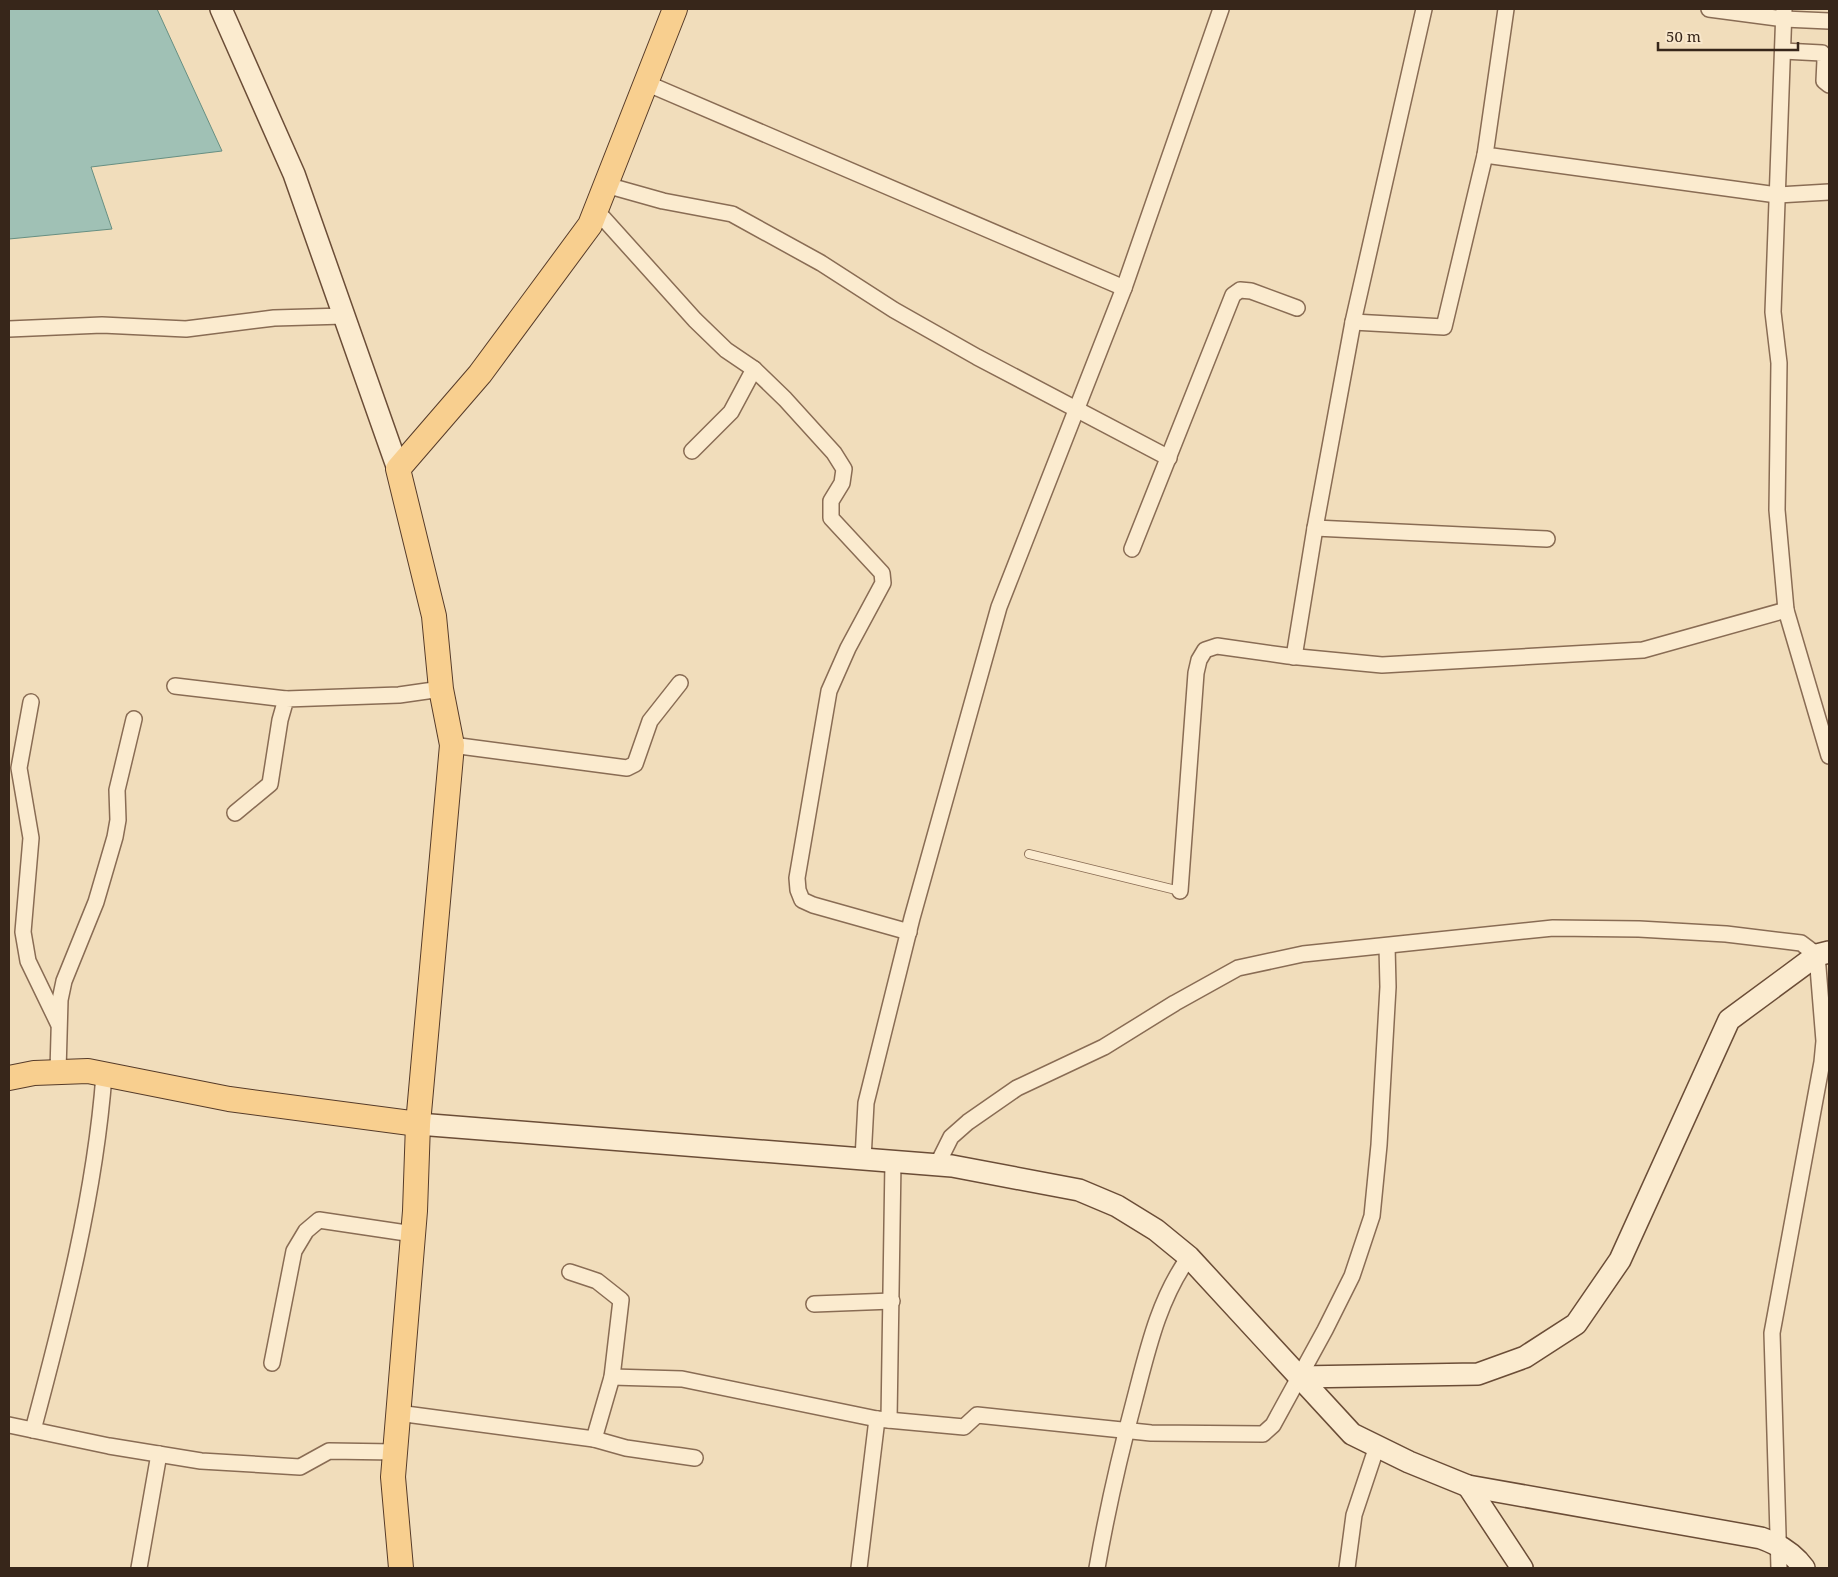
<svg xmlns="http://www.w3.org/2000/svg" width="1838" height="1577" font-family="'Noto Serif',serif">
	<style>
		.water { fill: #a0c1b5; stroke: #678f82 }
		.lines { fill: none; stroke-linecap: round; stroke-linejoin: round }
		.lane-casing { stroke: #896c54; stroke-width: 10 }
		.street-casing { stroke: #896c54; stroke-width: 18 }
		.secondary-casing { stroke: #6b4d37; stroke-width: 24 }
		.primary-casing { stroke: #563b29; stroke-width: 26 }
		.lane { stroke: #fbebcf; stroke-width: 8 }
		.street { stroke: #fbebcf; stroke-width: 15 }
		.secondary { stroke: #fbebcf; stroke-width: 21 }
		.primary { stroke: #f8cf8f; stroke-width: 24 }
	</style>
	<rect width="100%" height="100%" fill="#f1ddbb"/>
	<path class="water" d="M9 9H157L222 151 91 167 112 229 9 239Z"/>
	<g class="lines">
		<g class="lane-casing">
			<path id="lane" d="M1029 854 1180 891"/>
		</g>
		<g class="street-casing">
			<g id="street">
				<path d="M1506 9 1485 155 1777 195 1829 192"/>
				<path d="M1709 9 1784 19 1829 21"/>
				<path d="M1784 9 1773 312 1779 363 1777 510 1786 610 1829 756"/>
				<path d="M1783 51 1822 53 1825 60 1824 81 1829 85"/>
				<path d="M646 83 1124 288"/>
				<path d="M606 185 663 201 732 214 821 263 894 310 977 357 1169 458"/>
				<path d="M596 210 695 320 726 350 754 369 785 399 834 453 844 469 842 483 831 501V518L882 573 883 583 848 648 829 691 797 878 798 890 802 900 813 905 909 932"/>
				<path d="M1353 322 1444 327 1485 155"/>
				<path d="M9 329 102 325 186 329 274 318 344 316"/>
				<path d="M692 451 731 412 754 369"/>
				<path d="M1315 528 1547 539"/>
				<path d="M1132 549 1233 295 1240 290 1251 291 1297 308"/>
				<path d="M1294 657 1315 528 1353 322 1424 9"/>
				<path d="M175 686 286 699"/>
				<path d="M31 702 19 768 31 838 23 932 28 961 58 1023"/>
				<path d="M452 745 627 768 635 764 650 721 680 683"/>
				<path d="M235 813 270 784 280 720 286 699 399 695 441 689"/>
				<path d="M1180 891 1196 673 1199 660 1205 650 1217 646 1288 656 1382 665 1643 650 1786 610"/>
				<path d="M58 1071 60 1000 64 981 96 902 115 837 118 820 117 790 134 719"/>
				<path d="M863 1159 866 1103 912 918 999 607 1124 288 1221 9"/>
				<path d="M937 1165 951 1137 968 1122 1017 1088 1104 1047 1175 1003 1238 968 1303 954 1553 928 1639 929 1726 934 1801 943 1817 955 1824 1041 1822 1062 1772 1333 1779 1568"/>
				<path d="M570 1272 597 1281 621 1300 612 1377 594 1439"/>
				<path d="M814 1304 892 1301"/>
				<path d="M272 1363 294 1251 306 1231 319 1220 413 1234"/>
				<path d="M612 1377 682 1379 877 1419 964 1427 977 1415 1151 1433 1263 1434 1273 1425 1325 1330 1352 1276 1372 1216 1379 1145 1388 987 1387 946"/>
				<path d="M398 1413 594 1439 626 1448 695 1458"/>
				<path d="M889 1420 893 1161"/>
				<path d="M9 1425 109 1446 201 1461 300 1467 329 1451 395 1452"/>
				<path d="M33 1430C64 1314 95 1195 104 1075"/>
				<path d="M139 1568 159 1454"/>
				<path d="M859 1568 877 1419"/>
				<path d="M1097 1568C1107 1511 1120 1454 1135 1398 1148 1348 1159 1299 1189 1257"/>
				<path d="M1347 1568 1354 1515 1377 1446"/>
			</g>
		</g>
		<g class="secondary-casing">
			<g id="secondary">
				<path d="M221 9 294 174 398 469"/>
				<path d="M418 1124 952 1166 1079 1190 1117 1206 1156 1230 1189 1257 1352 1434 1409 1462 1468 1486 1761 1538C1778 1544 1793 1553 1804 1568"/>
				<path d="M1299 1377 1478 1374 1525 1357 1576 1324 1620 1260 1729 1020 1817 955 1829 952"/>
				<path d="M1468 1486 1522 1568"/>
			</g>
		</g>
		<g class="primary-casing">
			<g id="primary">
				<path d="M9 1078 34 1073 88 1071 229 1099 418 1124"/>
				<path d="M401 1568 393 1477 415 1211 418 1124 452 745 441 689 434 616 398 469 480 374 590 225 675 9"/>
			</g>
		</g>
		<use href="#lane" class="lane"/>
		<use href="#street" class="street"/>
		<use href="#secondary" class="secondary"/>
		<use href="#primary" class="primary"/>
	</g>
	<rect width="1838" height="1577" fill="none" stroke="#37261a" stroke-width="20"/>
	<path d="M1658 42v8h140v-8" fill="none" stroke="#37261a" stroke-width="2.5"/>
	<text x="1666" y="42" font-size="15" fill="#37261a" stroke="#f8e7cb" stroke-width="4" paint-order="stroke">50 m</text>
</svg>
